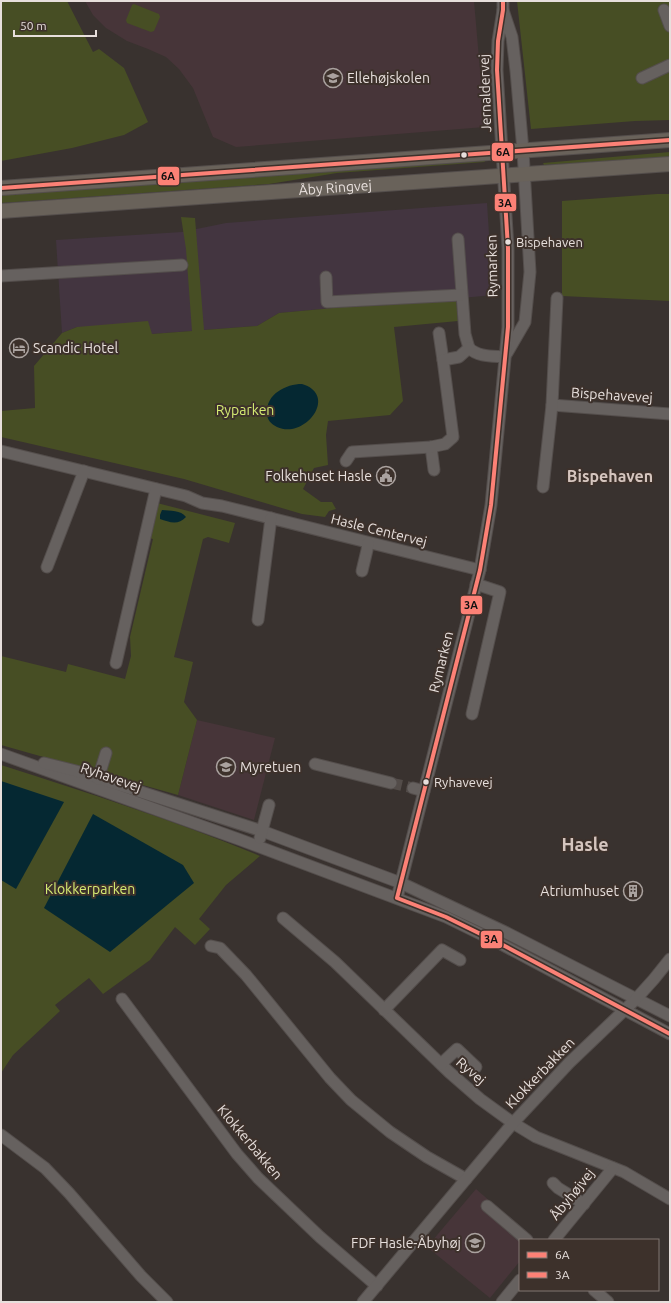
<svg xmlns="http://www.w3.org/2000/svg" width="671" height="1303" font-family="Ubuntu,sans-serif">
	<style>
		.commercial { fill: #433540 }
		.education { fill: #473539 }
		.green { fill: #474e24 }
		.water { fill: #052832 }
		.lines { fill: none; stroke-linecap: round; stroke-linejoin: round }
		.minor-tunnel { stroke: #534c49; stroke-width: 11; stroke-dasharray: 11 5.5; stroke-linecap: butt }
		.minor-casing { stroke: #544e4c; stroke-width: 13 }
		.major-casing { stroke: #544e4c; stroke-width: 16 }
		.minor { stroke: #66615f; stroke-width: 11 }
		.major { stroke: #69625a; stroke-width: 14 }
		.bus-1-casing { stroke: #3d312b; stroke-width: 7 }
		.bus-2-casing { stroke: #3d312b; stroke-width: 7 }
		.bus-1 { stroke: #fc8176; stroke-width: 4 }
		.bus-2 { stroke: #fc8176; stroke-width: 4 }
		.bus-dot { fill: #e7dfdc; stroke: #3d312b; stroke-width: 1.5 }
		.labels { text-anchor: middle; stroke-width: 4; stroke-linejoin: round; paint-order: stroke }
		.bus-label { font-size: 13px; fill: #e7dfdc; stroke: #3d312b; text-anchor: start }
		.poi-label { font-size: 14px; fill: #e7dfdc; stroke: #3d312b; text-anchor: start }
		.street-label { font-size: 14px; fill: #e7dfdc; stroke: #3d312b }
		.park-label { font-size: 14px; fill: #d5eb73; stroke: #3d312b }
		.quarter-label { font-size: 16px; font-weight: bold; fill: #d5c5be; stroke: #3d312b }
		.district-label { font-size: 18px; font-weight: bold; fill: #d5c5be; stroke: #3d312b }
		.line-badge { stroke: #3d312b; stroke-width: 1.5 }
		.pale-badge-label { font-size: 11px; text-anchor: middle; font-weight: bold; fill: #111 }
	</style>
	<rect width="100%" height="100%" fill="#39322f"/>
	<path class="commercial" d="M487 203 493 295 389 305 344 307 279 313 257 326 152 334 77 327 62 333 56 240 182 232 226 223Z"/>
	<g class="education">
		<path d="M85 1H474L485 127 236 147 213 137 193 88 179 69 166 57 148 49 127 41 106 28 93 15Z"/>
		<path d="M197 720 275 738 254 820 178 795Z"/>
		<path d="M476 1189 535 1240H520V1261L490 1298 427 1247Z"/>
	</g>
	<g class="green">
		<path d="M1 1H67L93 52 99 49 124 68 148 122 124 135 72 148 1 161Z"/>
		<path d="M517 1H670V120L635 121 531 129Z"/>
		<path d="M134 4 159 14 160 17 154 31 151 32 127 23 126 20 132 5Z"/>
		<path d="M670 152V157H666L544 165 543 163Z"/>
		<path d="M484 160 485 162 337 173 269 184 1 203V194Z"/>
		<path d="M657 194H670V301L562 296V201Z"/>
		<path d="M181 217 195 218 204 330 257 326 279 313 344 307 389 305 456 299 458 321 394 327 403 401 390 415 328 421 326 435 328 465 314 468 303 489 321 502H332L336 509 329 511 325 517 302 514 184 479 1 437V411L35 408 34 366 62 333 77 327 148 321 152 334 192 331 186 249Z"/>
		<path d="M157 503 235 523 229 543 208 537 203 539 174 657 193 662 184 702 197 720 178 795 1 745V656L66 672 68 664 125 679 131 656 130 637 153 539 149 538Z"/>
		<path d="M1 765C88 793 176 821 260 856L226 885 199 919 210 929 195 945 175 927 150 960 103 994 89 978 55 1005 60 1011 13 1055 1 1073Z"/>
	</g>
	<g class="water">
		<path d="M302 384C339 395 305 440 277 427 271 424 267 420 267 413 266 394 286 384 302 384Z"/>
		<path d="M162 510C170 511 181 510 186 517 178 526 169 522 160 519V515Z"/>
		<path d="M1 781 64 802 16 889 1 880Z"/>
		<path d="M93 814 183 865 194 883 110 952 44 908Z"/>
	</g>
	<g class="lines">
		<path class="minor-tunnel" d="M391 783 413 788"/>
		<g class="minor-casing">
			<g id="minor">
				<path d="M503 1V10L512 37 516 71 523 151 530 272 525 322 507 353"/>
				<path d="M664 10 670 26"/>
				<path d="M642 78 670 65"/>
				<path d="M458 239 465 334 469 348"/>
				<path d="M1 276 182 265"/>
				<path d="M326 277 327 302 461 295"/>
				<path d="M439 333 443 360"/>
				<path d="M552 405 670 414"/>
				<path d="M431 447 434 470"/>
				<path d="M1 451 186 496 202 503 222 506 480 570"/>
				<path d="M346 461 352 452 431 447 445 444 453 437 443 360 459 357 469 348C478 357 492 356 504 357"/>
				<path d="M543 487 552 405 557 298"/>
				<path d="M47 567 84 471"/>
				<path d="M362 571 367 550 368 543"/>
				<path d="M258 620 271 518"/>
				<path d="M116 663 156 489"/>
				<path d="M472 714 500 592 476 584"/>
				<path d="M1 754 241 840 446 917 501 944 670 1034"/>
				<path d="M44 763 76 771 262 831 401 883 507 933 670 1016"/>
				<path d="M315 764 391 783"/>
				<path d="M98 779 106 753"/>
				<path d="M413 788 424 791"/>
				<path d="M260 838 269 805"/>
				<path d="M397 898 480 570 491 505 508 327V248L497 70 498 41 503 10"/>
				<path d="M283 918 335 962 449 1072 480 1099 513 1123 536 1137 624 1172 670 1199"/>
				<path d="M211 946 220 948 246 975 330 1078 351 1100 390 1132 427 1157 466 1179"/>
				<path d="M122 999 237 1154 258 1178 320 1237 377 1286"/>
				<path d="M384 1010 442 950 460 960"/>
				<path d="M441 1064 457 1049 476 1067"/>
				<path d="M1 1135 45 1168 69 1193 141 1276 167 1302"/>
				<path d="M553 1183 558 1188 584 1204"/>
				<path d="M487 1206 527 1240"/>
				<path d="M554 1240 613 1168"/>
				<path d="M594 1290 608 1302"/>
				<path d="M363 1302 513 1123 569 1063 636 999 654 979 670 959"/>
				<path d="M502 1302 520 1280"/>
			</g>
		</g>
		<g class="major-casing">
			<g id="major">
				<path d="M1 188 670 140"/>
				<path id="s1" d="M1 211 670 164"/>
			</g>
		</g>
		<use href="#minor" class="minor"/>
		<use href="#major" class="major"/>
		<g class="bus-1-casing">
			<path id="bus-1" d="M1 188 670 140"/>
		</g>
		<g class="bus-2-casing">
			<path id="bus-2" d="M503 1V10L498 41 497 70 508 248V327L491 505 480 570 397 898 446 917 501 944 670 1034"/>
		</g>
		<use href="#bus-1" class="bus-1"/>
		<use href="#bus-2" class="bus-2"/>
	</g>
	<defs>
		<g id="school-ring" transform="scale(1)"><circle r="9.5" fill="#3d312b" stroke="#aaa29f" stroke-width="1.5"/><path d="M0-5L7-2L0 1L-7-2ZM-4 1L0 2.5L4 1V4Q0 6-4 4Z" fill="#aaa29f"/></g>
		<g id="hotel-ring" transform="scale(1)"><circle r="9.5" fill="#3d312b" stroke="#aaa29f" stroke-width="1.5"/><path d="M-6-4.5h1.5V1H6V5H4.5V3h-9V5H-6ZM-4 0a1.8 1.8 0 1 1 3.6 0ZM.5 0V-2.5h3Q6-2.5 6 0Z" fill="#aaa29f"/></g>
		<g id="civic-ring" transform="scale(1)"><circle r="9.5" fill="#3d312b" stroke="#aaa29f" stroke-width="1.5"/><path d="M-.6-6.5H3V-4.5H.6V-3L4-1V1h2V6H-6V1h2V-1L-.6-3ZM-1.2 2.5V6h2.4V2.5Z" fill="#aaa29f"/></g>
		<g id="building-ring" transform="scale(1)"><circle r="9.5" fill="#3d312b" stroke="#aaa29f" stroke-width="1.5"/><path d="M-4-6H4V6H1V3H-1V6H-4ZM-2.5-4.3h1.7v1.8h-1.7ZM.8-4.3h1.7v1.8H.8ZM-2.5-1h1.7V.8h-1.7ZM.8-1h1.7V.8H.8Z" fill="#aaa29f"/></g>
	</defs>
	<g fill-rule="evenodd">
		<use href="#school-ring" x="333" y="78"/>
		<use href="#hotel-ring" x="19" y="348"/>
		<use href="#civic-ring" x="386" y="476"/>
		<use href="#school-ring" x="226" y="767"/>
		<use href="#building-ring" x="633" y="891"/>
		<use href="#school-ring" x="475" y="1243"/>
	</g>
	<g class="bus-dot">
		<circle cx="464" cy="155" r="3.5"/>
		<circle cx="508" cy="242" r="3.5"/>
		<circle cx="426" cy="782" r="3.5"/>
	</g>
	<g class="labels">
		<g class="bus-label">
			<text x="516" y="247">Bispehaven</text>
			<text x="434" y="787">Ryhavevej</text>
		</g>
		<g class="poi-label">
			<text x="347" y="83">Ellehøjskolen</text>
			<text x="33" y="353">Scandic Hotel</text>
			<text x="372" y="481" text-anchor="end">Folkehuset Hasle</text>
			<text x="240" y="772">Myretuen</text>
			<text x="619" y="896" text-anchor="end">Atriumhuset</text>
			<text x="461" y="1248" text-anchor="end">FDF Hasle-Åbyhøj</text>
		</g>
		<g class="street-label">
			<text transform="translate(485 93) rotate(-92)" y="5">Jernaldervej</text>
			<text dy="5" stroke="none"><textPath href="#s1" startOffset="335">Åby Ringvej</textPath></text>
			<text transform="translate(492 266) rotate(-91)" y="5">Rymarken</text>
			<text transform="translate(612 395) rotate(4)" y="5">Bispehavevej</text>
			<text transform="translate(379 530) rotate(14)" y="5">Hasle Centervej</text>
			<text transform="translate(441 662) rotate(-76)" y="5">Rymarken</text>
			<text transform="translate(111 777) rotate(19)" y="5">Ryhavevej</text>
			<text transform="translate(471 1071) rotate(41)" y="5">Ryvej</text>
			<text transform="translate(540 1073) rotate(-46)" y="5">Klokkerbakken</text>
			<text transform="translate(250 1142) rotate(50)" y="5">Klokkerbakken</text>
			<text transform="translate(572 1194) rotate(-51)" y="5">Åbyhøjvej</text>
		</g>
		<g class="park-label">
			<text x="245" y="415">Ryparken</text>
			<text x="90" y="894">Klokkerparken</text>
		</g>
		<g class="quarter-label">
			<text x="610" y="482">Bispehaven</text>
		</g>
		<g class="district-label">
			<text x="585" y="851">Hasle</text>
		</g>
	</g>
	<g class="line-badge">
		<rect x="491" y="142" width="23" height="20" rx="4" fill="#fc8176"/>
		<rect x="157" y="166" width="23" height="20" rx="4" fill="#fc8176"/>
		<rect x="494" y="193" width="23" height="19" rx="4" fill="#fc8176"/>
		<rect x="460" y="595" width="23" height="20" rx="4" fill="#fc8176"/>
		<rect x="480" y="930" width="23" height="19" rx="4" fill="#fc8176"/>
	</g>
	<g class="pale-badge-label">
		<text x="503" y="156">6A</text>
		<text x="168" y="180">6A</text>
		<text x="505" y="207">3A</text>
		<text x="471" y="609">3A</text>
		<text x="491" y="943">3A</text>
	</g>
	<rect width="671" height="1303" fill="none" stroke="#e7dfdc" stroke-width="4"/>
	<rect x="519" y="1239" width="140" height="52" fill="#3d312b" stroke="#817772"/>
	<rect x="527" y="1252" width="20" height="6" fill="#fc8176" stroke="#817772"/>
	<text x="555" y="1259" font-size="12" fill="#e7dfdc">6A</text>
	<rect x="527" y="1272" width="20" height="6" fill="#fc8176" stroke="#817772"/>
	<text x="555" y="1279" font-size="12" fill="#e7dfdc">3A</text>
	<path d="M14 30v6h82v-6" fill="none" stroke="#e7dfdc" stroke-width="2"/>
	<text x="20" y="30" font-size="12" fill="#e7dfdc" stroke="#3d312b" stroke-width="3" paint-order="stroke">50 m</text>
</svg>
